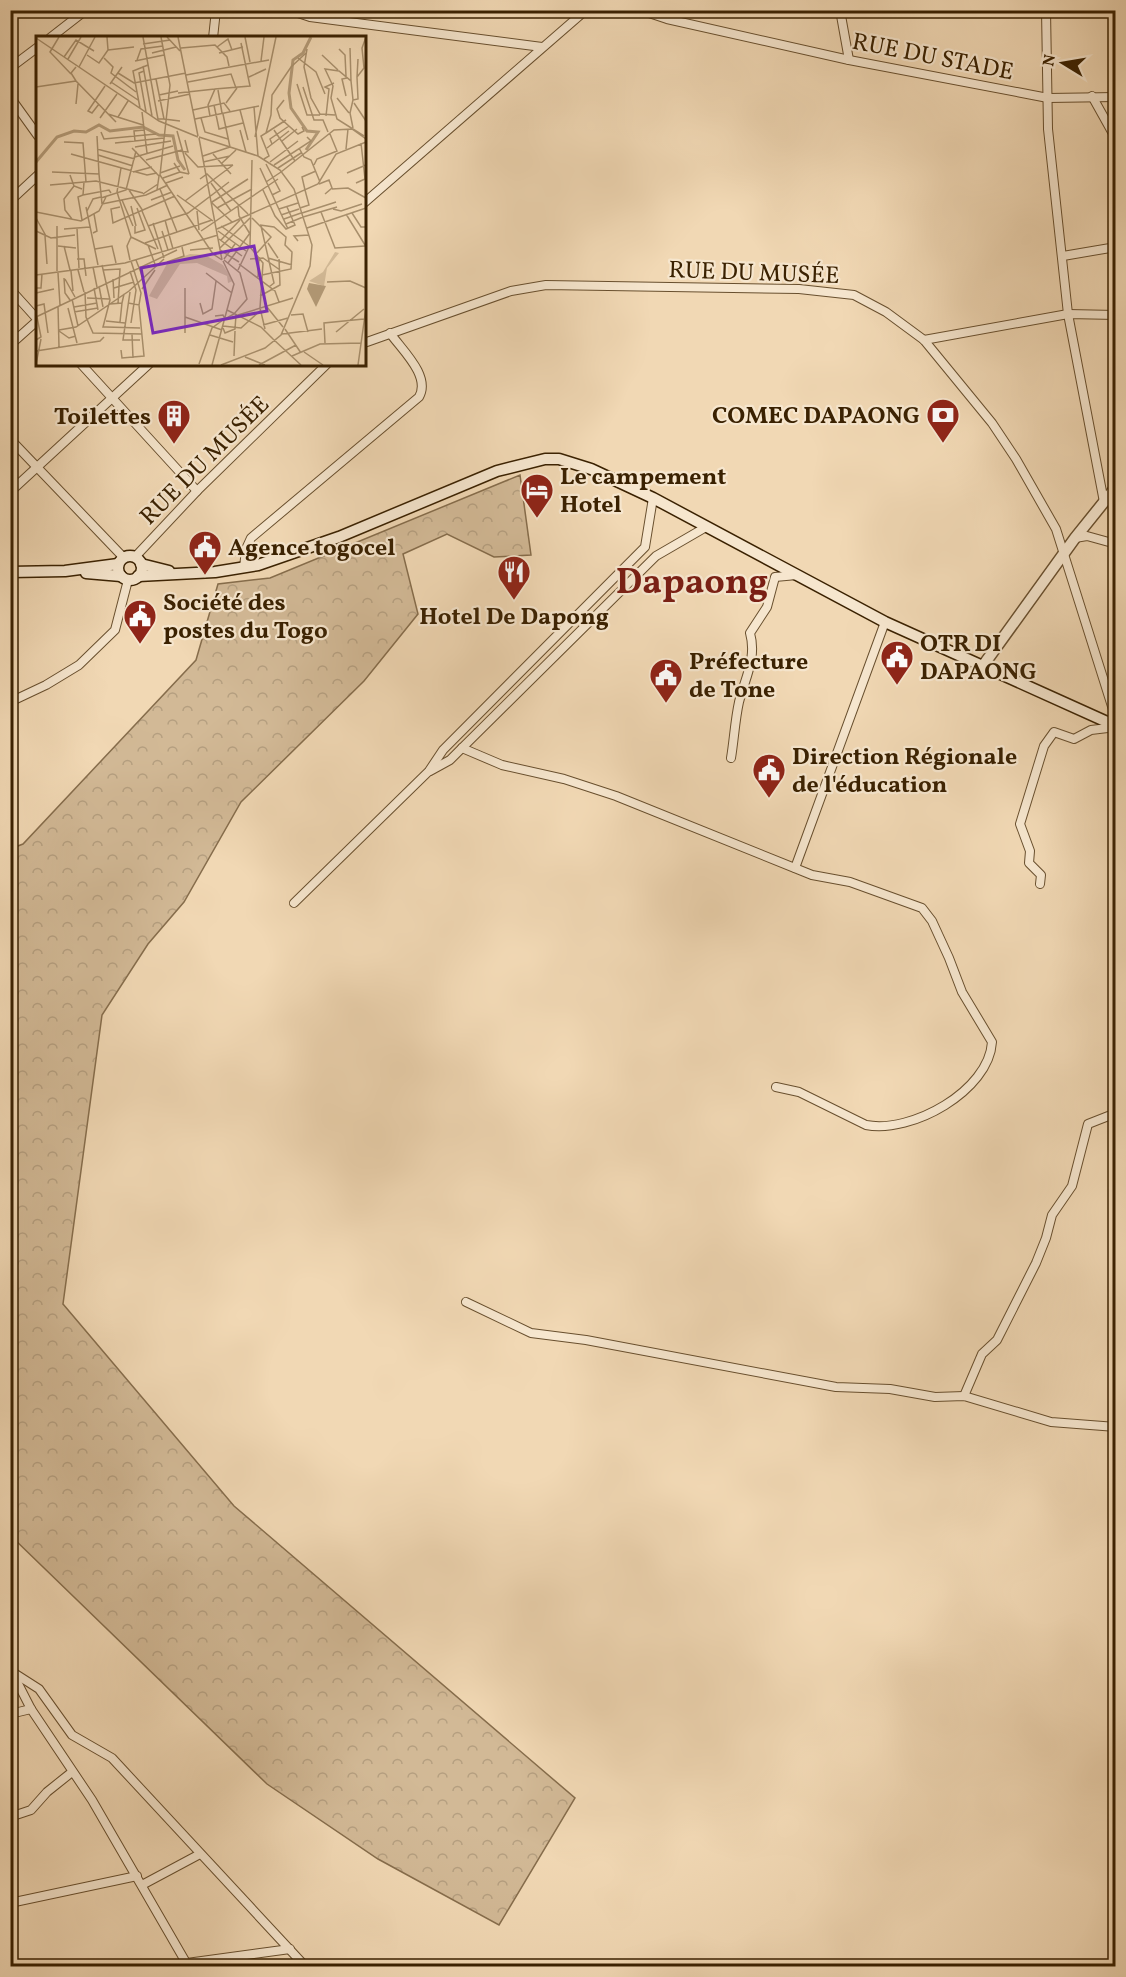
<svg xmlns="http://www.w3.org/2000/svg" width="1126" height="1977" font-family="Vollkorn,serif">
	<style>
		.forest { fill: url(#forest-crowns); stroke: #866d4c; stroke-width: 1.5 }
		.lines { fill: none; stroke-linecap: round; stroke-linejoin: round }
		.minor-casing { stroke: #684f2e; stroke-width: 10 }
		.tertiary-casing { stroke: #684f2e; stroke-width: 13 }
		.secondary-casing { stroke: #3a2101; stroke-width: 13 }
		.minor { stroke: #f6e6ce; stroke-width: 8 }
		.tertiary { stroke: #f6e6ce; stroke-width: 10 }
		.secondary { stroke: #f6e6ce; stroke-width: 10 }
		.labels { text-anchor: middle; stroke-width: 4.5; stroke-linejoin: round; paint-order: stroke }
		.street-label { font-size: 24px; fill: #3a2101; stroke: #f6e6ce }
		.poi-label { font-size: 24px; font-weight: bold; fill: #3a2101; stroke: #f6e6ce; text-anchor: start }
		.town-label { font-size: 36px; font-weight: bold; fill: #7a1f14; stroke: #f6e6ce }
		.inset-river { fill: none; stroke: #b39a77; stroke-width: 3 }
		.inset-road { fill: none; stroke: #a88f6c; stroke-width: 1.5 }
		.view { fill: #7b2cbf; fill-opacity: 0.15; stroke: #7b2cbf; stroke-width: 3 }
		.inset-edge { fill: none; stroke: #3a2101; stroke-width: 3 }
	</style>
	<defs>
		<pattern id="forest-crowns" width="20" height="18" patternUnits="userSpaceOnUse" patternTransform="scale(1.5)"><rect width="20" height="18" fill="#d2b996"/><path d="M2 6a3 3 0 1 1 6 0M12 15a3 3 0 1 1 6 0" fill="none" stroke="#b59f80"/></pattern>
	</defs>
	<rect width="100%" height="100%" fill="#f1d8b4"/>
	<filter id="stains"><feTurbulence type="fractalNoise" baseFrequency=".00333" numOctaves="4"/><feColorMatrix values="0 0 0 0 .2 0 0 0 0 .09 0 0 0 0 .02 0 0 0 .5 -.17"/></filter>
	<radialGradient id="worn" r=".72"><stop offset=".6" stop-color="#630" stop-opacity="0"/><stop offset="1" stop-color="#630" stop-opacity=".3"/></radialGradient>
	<path class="forest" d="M520 475 531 555 494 557 447 534 403 554 418 614 364 681 241 802 184 902 148 944 102 1015 63 1304 234 1506 575 1798 499 1925 378 1859 267 1784 11 1536 10 849 23 844 196 660 218 584 270 578Z"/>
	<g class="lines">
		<g class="minor-casing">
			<g id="minor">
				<path d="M289 10 310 17 542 47"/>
				<path d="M640 10 667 19 849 60 1048 98 1116 97"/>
				<path d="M840 10 849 60"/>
				<path d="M1046 10 1048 129 1068 314 1104 502"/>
				<path d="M50 38 86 10"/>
				<path d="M213 38 216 10"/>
				<path d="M10 68 38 47"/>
				<path d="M1092 96 1116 139"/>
				<path d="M10 97 38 136"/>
				<path d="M10 201 38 175"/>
				<path d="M364 203 586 10"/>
				<path d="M1063 256 1116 247"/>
				<path d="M10 289 38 320"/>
				<path d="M924 340 1068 314 1116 315"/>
				<path d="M364 343 511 291 546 285 799 289 854 295 886 312 924 340 992 423 1016 459 1056 529 1116 719"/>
				<path d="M10 345 38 320"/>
				<path d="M81 364 197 491"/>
				<path d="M10 439 124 558"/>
				<path d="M10 492 149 364"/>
				<path d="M1075 538 1087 536 1116 544"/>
				<path d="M135 557 197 491 327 364"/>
				<path d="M244 568 246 549 251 538 419 397C431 376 402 350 390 333"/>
				<path d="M10 702 46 685 79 665 115 630 128 580"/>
				<path d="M462 748 502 765 564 779 616 796 812 875 850 882 922 908 932 921 949 958 962 992 992 1042C989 1091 911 1134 866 1125L799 1092 776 1087"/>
				<path d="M731 758C734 740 735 720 739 702 745 678 757 658 750 633L767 607 775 577 797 575"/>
				<path d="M430 771 450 760 462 748 656 556 706 527"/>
				<path d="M795 868 885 622"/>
				<path d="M1040 884 1041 875 1029 863 1030 851 1020 824 1044 746 1054 732 1074 739 1091 730 1116 727"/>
				<path d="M294 903 429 771 443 750 645 547 653 498"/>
				<path d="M466 1302 531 1333 586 1340 836 1387 890 1389 935 1397 964 1396 1051 1422 1116 1427"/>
				<path d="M964 1396 982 1354 997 1340 1036 1263 1046 1238 1052 1215 1072 1186 1088 1124 1116 1113"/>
				<path d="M10 1668 31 1709 92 1800 188 1966"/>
				<path d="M14 1673 39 1689 72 1735 112 1758 305 1966"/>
				<path d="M10 1714 31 1709"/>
				<path d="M10 1817 31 1810 47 1792 72 1772"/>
				<path d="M142 1885 200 1854"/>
				<path d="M10 1903 137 1876"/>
				<path d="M165 1966 290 1949"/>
			</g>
		</g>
		<g class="tertiary-casing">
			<path id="tertiary" d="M982 667 1075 538 1116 487"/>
		</g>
		<g class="secondary-casing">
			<g id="secondary">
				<circle cx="130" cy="568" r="12"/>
				<path d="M141 564 169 571"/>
				<path d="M10 572 65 571 118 564"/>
				<path d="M86 573 121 576"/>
				<path d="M138 576 215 572 258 565 339 537 497 471 545 459H559L591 469 653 498 885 622 1116 726"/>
			</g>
		</g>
		<use href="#minor" class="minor"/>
		<use href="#tertiary" class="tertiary"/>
		<use href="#secondary" class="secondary"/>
	</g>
	<defs>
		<g id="bank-pin" transform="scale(1.725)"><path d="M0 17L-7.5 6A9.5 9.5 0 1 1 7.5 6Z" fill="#8f2418" stroke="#f6e6ce"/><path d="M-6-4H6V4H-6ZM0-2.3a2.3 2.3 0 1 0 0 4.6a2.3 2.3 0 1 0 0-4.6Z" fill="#fff"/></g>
		<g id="building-pin" transform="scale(1.725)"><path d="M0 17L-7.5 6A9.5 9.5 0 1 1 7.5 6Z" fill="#8f2418" stroke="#f6e6ce"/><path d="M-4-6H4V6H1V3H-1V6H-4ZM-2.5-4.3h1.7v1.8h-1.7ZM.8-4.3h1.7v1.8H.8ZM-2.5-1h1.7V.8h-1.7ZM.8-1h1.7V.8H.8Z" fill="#fff"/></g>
		<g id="hotel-pin" transform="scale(1.725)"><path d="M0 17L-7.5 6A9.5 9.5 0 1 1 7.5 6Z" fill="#8f2418" stroke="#f6e6ce"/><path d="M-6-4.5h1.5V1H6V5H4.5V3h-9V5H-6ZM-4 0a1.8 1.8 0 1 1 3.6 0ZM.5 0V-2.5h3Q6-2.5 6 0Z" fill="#fff"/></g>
		<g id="civic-pin" transform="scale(1.725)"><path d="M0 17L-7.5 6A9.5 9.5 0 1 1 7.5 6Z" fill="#8f2418" stroke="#f6e6ce"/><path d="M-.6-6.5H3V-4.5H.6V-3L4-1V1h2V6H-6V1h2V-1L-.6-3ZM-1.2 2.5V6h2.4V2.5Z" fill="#fff"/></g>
		<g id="restaurant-pin" transform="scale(1.725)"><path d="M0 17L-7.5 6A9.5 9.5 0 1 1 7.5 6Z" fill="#8f2418" stroke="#f6e6ce"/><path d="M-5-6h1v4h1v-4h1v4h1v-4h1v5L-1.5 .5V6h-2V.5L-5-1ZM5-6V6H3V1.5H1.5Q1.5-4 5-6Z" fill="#fff"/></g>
	</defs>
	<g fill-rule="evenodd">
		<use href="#bank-pin" x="943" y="415"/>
		<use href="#building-pin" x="174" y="416"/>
		<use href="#hotel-pin" x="537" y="490"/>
		<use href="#civic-pin" x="205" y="547"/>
		<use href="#restaurant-pin" x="514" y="572"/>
		<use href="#civic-pin" x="140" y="616"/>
		<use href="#civic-pin" x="897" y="657"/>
		<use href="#civic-pin" x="666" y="675"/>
		<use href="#civic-pin" x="769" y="770"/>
	</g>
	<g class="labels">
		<g class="street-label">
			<text transform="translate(933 56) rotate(11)" y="8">RUE DU STADE</text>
			<text transform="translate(754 272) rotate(2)" y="8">RUE DU MUSÉE</text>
			<text transform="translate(204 460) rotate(-45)" y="8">RUE DU MUSÉE</text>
		</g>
		<g class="poi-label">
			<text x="920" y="423" text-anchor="end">COMEC DAPAONG</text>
			<text x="151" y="424" text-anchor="end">Toilettes</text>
			<text x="560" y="484">Le campement<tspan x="560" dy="28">Hotel</tspan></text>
			<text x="228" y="555">Agence togocel</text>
			<text x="163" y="610">Société des<tspan x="163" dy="28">postes du Togo</tspan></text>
			<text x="514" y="624" text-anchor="middle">Hotel De Dapong</text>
			<text x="920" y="651">OTR DI<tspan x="920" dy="28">DAPAONG</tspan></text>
			<text x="689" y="669">Préfecture<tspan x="689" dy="28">de Tone</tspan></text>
			<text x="792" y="764">Direction Régionale<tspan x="792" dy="28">de l'éducation</tspan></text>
		</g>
		<g class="town-label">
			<text x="692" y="593">Dapaong</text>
		</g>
	</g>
	<g transform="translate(36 36)">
		<rect width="330" height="330" fill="#f1d8b4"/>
		<path d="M299 216 303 217 291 232 288 250 273 245 287 236ZM154 218 169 219 187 229 197 245 192 247 191 240 161 227 144 228 121 263 113 260 132 226Z" fill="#d2b996"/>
		<path d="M273 247 290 250 280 271 271 253Z" fill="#b39a77"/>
		<path class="inset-river" d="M270 114 282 96 271 95 255 72 253 57 257 24 267 17 275 1M0 126 21 101 38 95 50 96 63 89 74 95 107 91 123 99 137 100 142 124 149 134"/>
		<path class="inset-road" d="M23 1 14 16 35 38M107 1 121 78 122 83H128M125 1 134 49 124 139 177 218 186 224M131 1 144 15M142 1 162 100M209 1 214 26M0 2 123 85 162 101M107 8 134 4M181 11 192 3 196 14M145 12 179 9 191 21 193 30M314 12 315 45M271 13 268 31 275 62 284 78 299 79M303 13 309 19 310 40M72 14 98 11M116 17 140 11M183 17 207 11M51 19 63 27 72 14 71 1M286 19 302 34M28 21 40 4 58 15M68 22 77 31 75 37 100 56M262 22 280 36 289 58M32 23 45 1M101 24 105 13 127 10M99 25 128 19M225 25 228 1M107 30 116 80M40 31 35 37 40 45 80 86M43 31 59 1M108 35 103 37 110 76M82 37 98 47 150 37M150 39 233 24M213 41 230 33M321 41 322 23M120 43 128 83 144 85M75 46 102 64M152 46 195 38 200 52M74 48 86 31M261 48 271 79H284M0 51 40 45M267 51 278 84H287L292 96M182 54 186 77M142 57 179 53M123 59 142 55M310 60 306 43 311 42M301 62 313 77M248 64 241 73 244 82 262 98 268 95 266 91M317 64 322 63 321 41 328 32 326 12 330 1M122 65 154 58M190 67 201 52M318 67 330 85M40 68 42 48M63 68 56 77 52 75 69 50M178 69 183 93 207 87M218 71 222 120M104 72 97 35 112 29M157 74 188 67 194 75M204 74 212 104M106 76 111 117M72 78 107 89M187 78 194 111M174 80 172 69 179 53 214 50 205 7M290 80 293 53 289 51 298 47M82 81 92 65M64 82 81 58M165 82 169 96 192 103M159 83 223 70M317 92 314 77 317 64 315 45 303 35 289 33 297 50 295 62 301 83 328 100M204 94 210 116M238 94 259 125M141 95 153 138M65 96 68 103 120 98M230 97 250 84M163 101 222 120 244 134 258 153 276 209 274 230 245 299 229 312 185 329M219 101 240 1M163 102 186 224M99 105 98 95 108 94M246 105 261 93M28 106 47 107 50 146M79 107 128 102M236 108 234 103 253 90M99 111 135 105M96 112 123 140 121 154M231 112 253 95M263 112 268 121 275 124 284 146M61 113 99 123M310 113 312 93M141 115 152 116 149 104M149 117 162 131 197 129M35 118 111 139 121 137M177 118 195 138M62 119 97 130M167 120 194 111M99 121 137 110M228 123 233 120 225 100 230 97 235 79 236 59 255 31 270 17M110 124 146 114M167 126 194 120M234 126 262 105M138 127 144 136 153 138M186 127 200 114M230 128 244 155 236 159M238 129 275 105 271 101M278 129 281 123 301 115 294 98M85 132 81 156 95 201 91 210 94 224M224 132 252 193M242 132 265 117M16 136 63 138 61 100M97 136 116 131M245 136 298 94 316 93 330 103M124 137 144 130M311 137 330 129M63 138 66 168M34 139 38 150 46 153M127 142 144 136M164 143 171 138 212 178M230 146 245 136M130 147 147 141M175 147 195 175M320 147 329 143 325 107M283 148 293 144 296 152 289 158M14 149 60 145 107 157M124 153 141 196M296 153 312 152 330 162M93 154 107 175M227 154 239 180 250 193 259 189 251 171M269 154 266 141 280 135M107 158 122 148M47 159 73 154 75 157M141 159 177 185M65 162 90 154 100 115M86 164 97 190M115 164 136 156M149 165 197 129M175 166 196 186M176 166 212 143M66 168 110 159 132 149M95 170 100 190M202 170 203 180 214 198M50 171 62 229M84 171 75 173 77 187 139 160M181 172 216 153M264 172 273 169 269 154M243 173 262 167M297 173 305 175 326 168M51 175 57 163 65 161M106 175 122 213M161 175 163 194M0 176 45 185 63 175 70 161M285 176 299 212 329 210M266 177 300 166M316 177 325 191H330M310 178 329 209M245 179 263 173M267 181 301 171M0 182 10 200M216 182 235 201 221 217M36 183 29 174 28 163 38 150M248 183 265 177M46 184 42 161 47 159 48 146M129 184 137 213M117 187 128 222M250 188 267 181M224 189 238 191 250 201 249 209 256 216 255 233 226 239M21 190V235M99 190V197L109 194 101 172M112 190 152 177 193 146M185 190 213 210M225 190 238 247 233 251M41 192 43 232M271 192 330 172M28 193 54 191M181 193 282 148 300 118 330 106M0 195 15 202 39 199M126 195 132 214M165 195 242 143M182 195 210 215M57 197 61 195 58 178M9 200 11 228M95 201 120 213M183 203 206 220M185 204 204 184M262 205 258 200 273 199M109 207 176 184M232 207 242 222M112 209 120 231M22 210 40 212M28 210 34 234M214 210 216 124M214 211 227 227 224 272 229 293M184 212 215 181M59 213 76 210 80 227M154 214 177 212M184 214 203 226M232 222 256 229M41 223H48L50 240M188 223 199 208M214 223 227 222 244 234M100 224 107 242M131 226 148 220 146 211M192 227 214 197M203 228 239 255 243 266M66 229 74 264 67 291H70M57 231 61 251M42 234 48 256M67 234 84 233 82 268M202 234 213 211M35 235 37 255M94 235 100 254 95 287M22 237 24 269M170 237 196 257M0 239 89 227 182 199M222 241 223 222M28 242 29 257 34 264M29 243 39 261M77 243 78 262M291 246 314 245 330 252M63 250 67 271M0 252H5L6 238M58 252 62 274M78 252 98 246M149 252V297M106 253 119 234M49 256 50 281 57 297 106 298M94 256 87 304H104M0 257 18 253M224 260 244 249 243 223M51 262 73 263M36 263 42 290M92 267 103 269 105 257 95 225M164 267 167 278 176 273 180 245M74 268 86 267 88 258M0 270 8 268 12 297M22 270 23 311M38 271 61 267M231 271 247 291M32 272 41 307M191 274 225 291 237 303M38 276 62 272M202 279 257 262M255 279 267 278 272 296M179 280 187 279 189 283 198 278 211 263 204 237 188 224M0 281 141 214M149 281 186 294M70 285 89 287M84 286 86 267M227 289 252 282M187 290 205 292 225 274M70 291 104 292M187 292 189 297 199 293 200 279M249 293 265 317M23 294 40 291 93 255 128 223M23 295 33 302 40 300M300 296 328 273M96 298 97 322M246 298 286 293M174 299 197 306M237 303 265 329M0 304 5 301 1 281M289 307 288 287 328 283M85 314 86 322 108 320 103 269M0 315 64 305 68 301M268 316 287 329M198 320 199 295M256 320 284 308 325 307M209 321 229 329M0 328 5 303M163 328 176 292 187 284M176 329 198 248 187 225M223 329 260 309M322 329 330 272"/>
		<path class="view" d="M218 210 231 275 117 297 105 232Z"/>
		<rect width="330" height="330" class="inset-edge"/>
	</g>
	<rect width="1126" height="1977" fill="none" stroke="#f1d8b4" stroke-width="36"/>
	<rect x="12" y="12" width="1102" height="1953" fill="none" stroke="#3a2101" stroke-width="3"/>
	<rect x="18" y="18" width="1090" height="1941" fill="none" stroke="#3a2101" stroke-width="1.5"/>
	<g transform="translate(1063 63) rotate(281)" stroke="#f6e6ce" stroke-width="4.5" paint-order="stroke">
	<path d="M0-4.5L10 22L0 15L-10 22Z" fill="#3a2101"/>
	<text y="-9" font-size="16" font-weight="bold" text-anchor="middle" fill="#3a2101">N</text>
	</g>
	<rect width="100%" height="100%" filter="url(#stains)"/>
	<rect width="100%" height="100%" fill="url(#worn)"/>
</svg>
